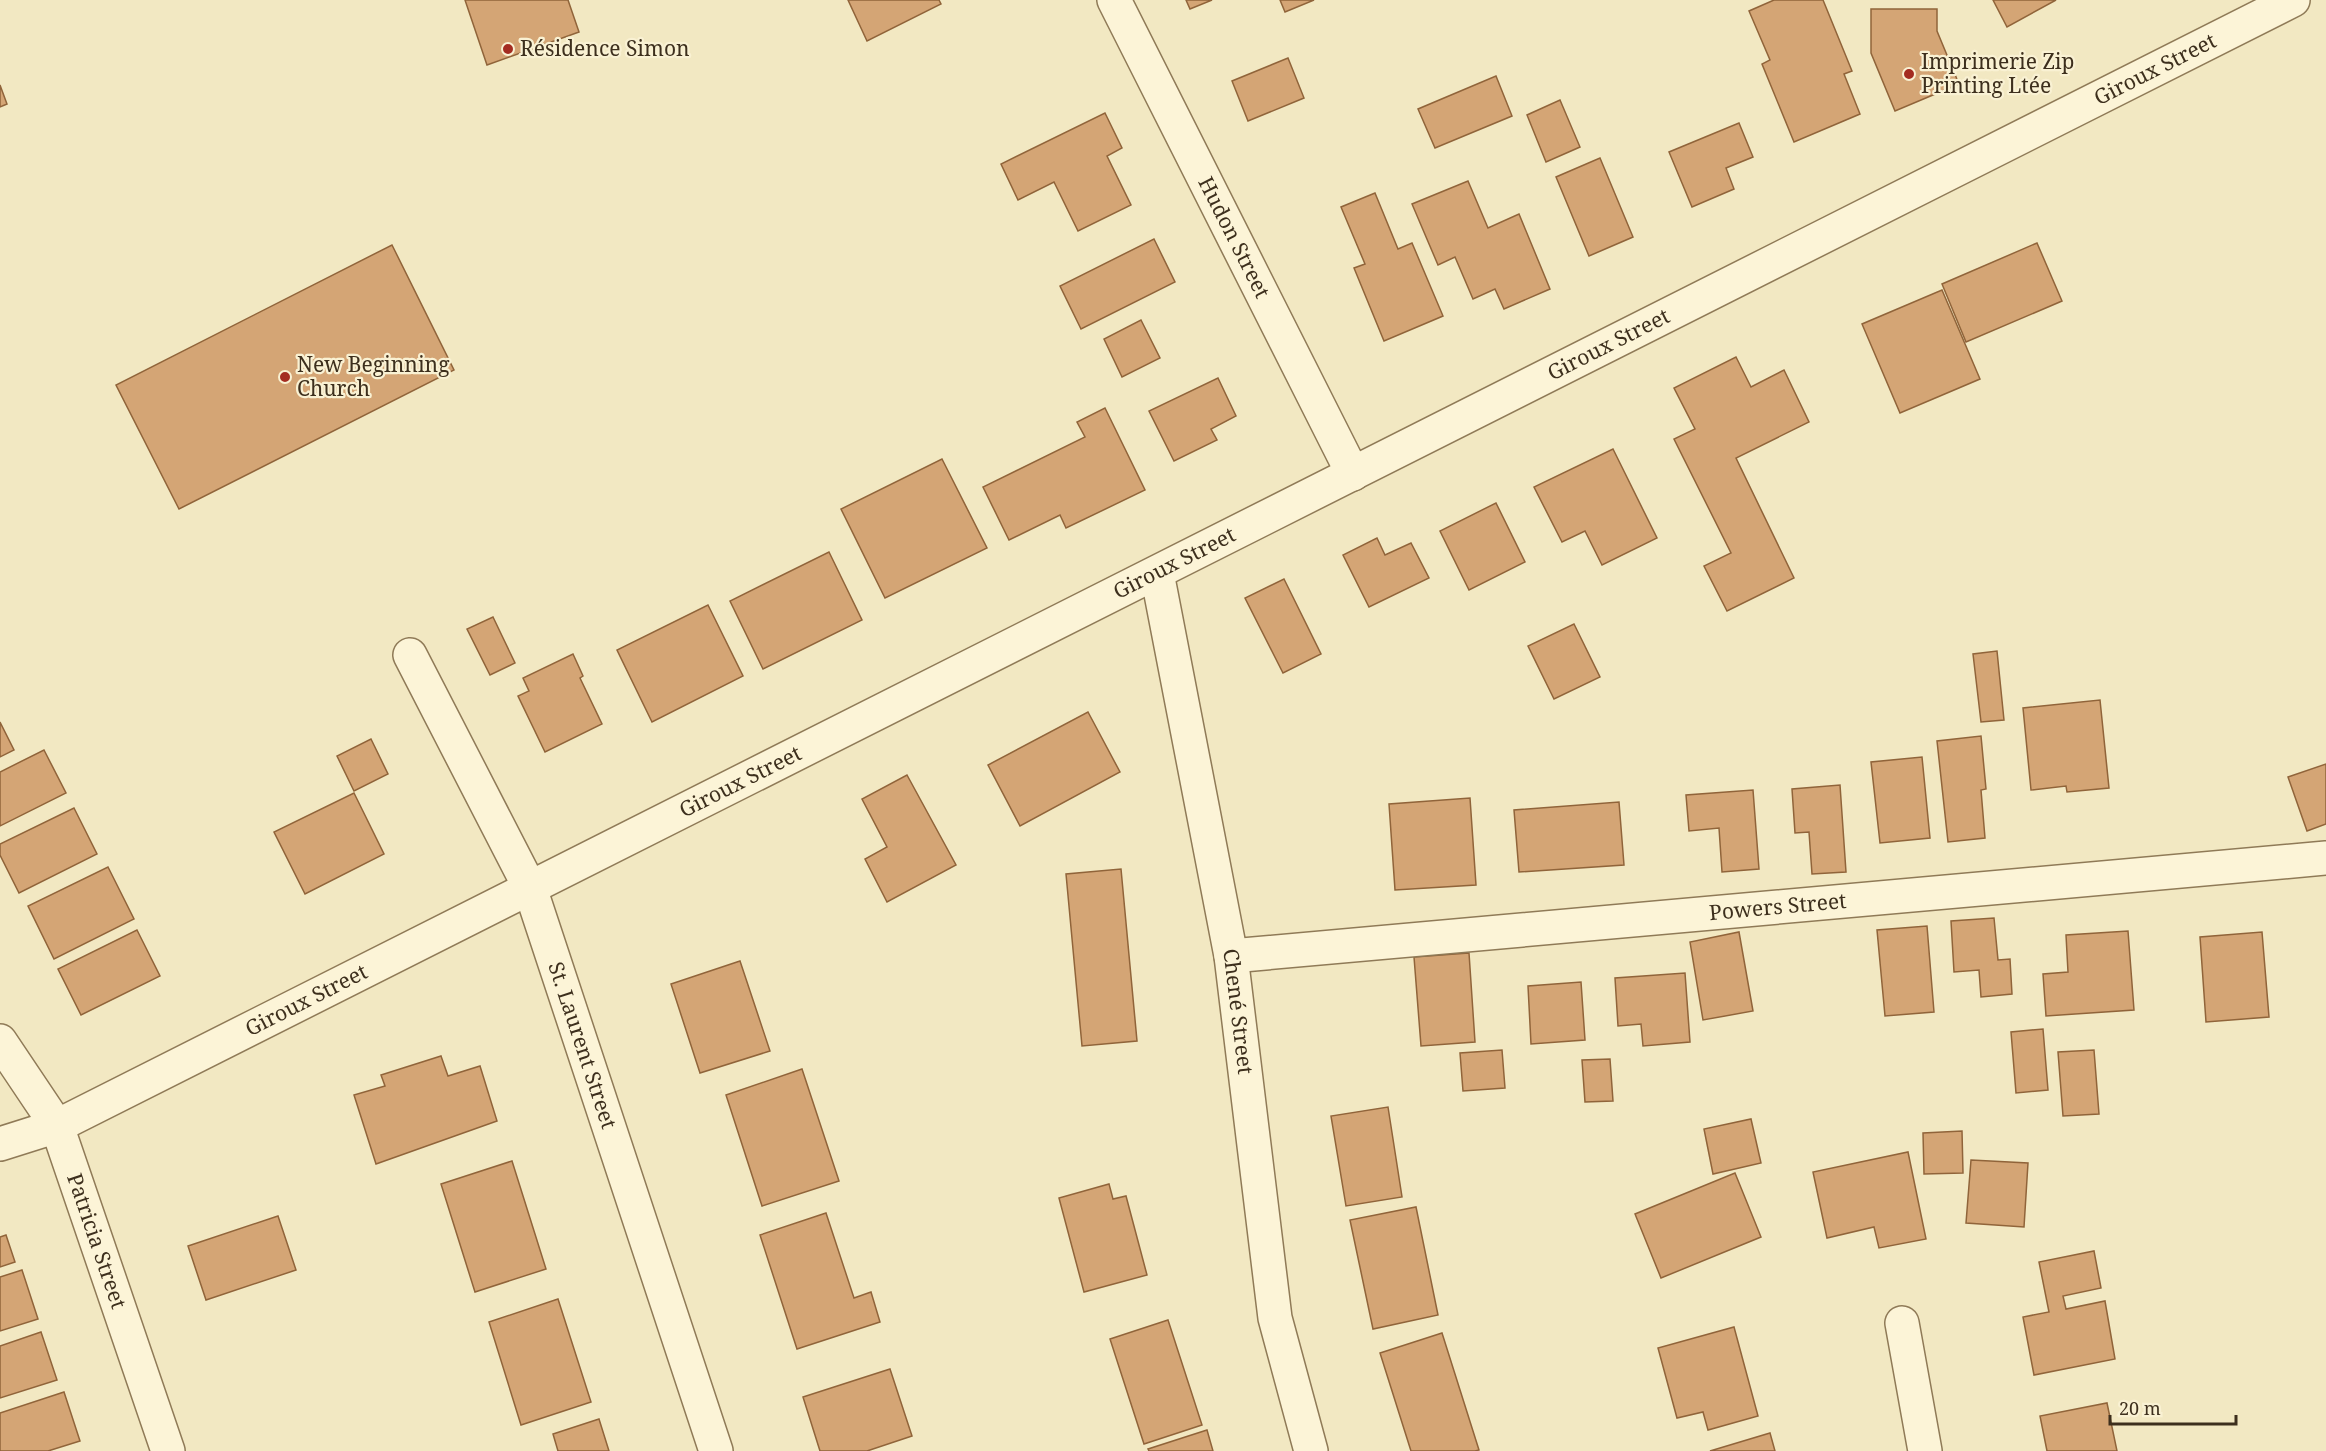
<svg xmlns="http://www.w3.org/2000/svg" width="2326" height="1451" font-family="'Noto Serif',serif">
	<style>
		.building { fill: #d4a575; stroke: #90643a; stroke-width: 1.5 }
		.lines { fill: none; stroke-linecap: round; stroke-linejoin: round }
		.minor-casing { stroke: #8f7a57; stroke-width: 36 }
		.minor { stroke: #fcf4d7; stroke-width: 33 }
		.poi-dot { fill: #a42c21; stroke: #f9f1d3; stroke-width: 2 }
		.labels { text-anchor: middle; stroke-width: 4.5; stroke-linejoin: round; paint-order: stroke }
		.poi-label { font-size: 21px; fill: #3d2f1d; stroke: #f9f1d3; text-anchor: start }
		.street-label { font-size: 21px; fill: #3d2f1d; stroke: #f9f1d3 }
	</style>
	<rect width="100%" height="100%" fill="#f2e8c2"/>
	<g class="building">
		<path d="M465 0H568L579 32 487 65Z"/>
		<path d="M848 0H939L941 4 867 41Z"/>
		<path d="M1186 0H1212L1190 9Z"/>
		<path d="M1280 0H1314L1285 12Z"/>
		<path d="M1774 0H1823L1852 71 1844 74 1860 114 1794 142 1762 64 1770 60 1749 11Z"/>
		<path d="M1993 0H2056L2007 27Z"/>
		<path d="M1871 9H1937V31L1959 84 1895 111 1871 53Z"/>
		<path d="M1288 58 1304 98 1248 121 1232 81Z"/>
		<path d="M1496 76 1512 116 1435 148 1418 109Z"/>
		<path d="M0 85 7 104 0 107Z"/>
		<path d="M1560 100 1580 147 1546 162 1527 115Z"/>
		<path d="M1105 113 1122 148 1107 156 1131 205 1078 231 1054 182 1018 200 1001 164Z"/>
		<path d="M1739 123 1753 157 1726 168 1734 189 1692 207 1669 152Z"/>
		<path d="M1600 158 1633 237 1589 256 1556 177Z"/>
		<path d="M1468 181 1488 228 1519 214 1550 289 1504 309 1495 289 1473 299 1455 257 1438 265 1412 204Z"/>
		<path d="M1375 193 1398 249 1412 243 1443 316 1384 341 1354 268 1365 264 1341 207Z"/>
		<path d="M1154 239 1175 282 1081 329 1060 286Z"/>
		<path d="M2037 243 2062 301 1966 342 1942 284Z"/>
		<path d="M392 245 454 370 179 509 116 385Z"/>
		<path d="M1942 290 1980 379 1900 413 1862 324Z"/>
		<path d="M1141 320 1160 358 1122 377 1104 339Z"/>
		<path d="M1736 357 1751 387 1784 370 1809 422 1736 458 1794 578 1727 611 1704 566 1731 553 1674 439 1695 429 1674 388Z"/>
		<path d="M1218 378 1236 416 1211 429 1217 440 1174 461 1149 411Z"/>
		<path d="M1105 408 1145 490 1066 528 1060 515 1009 540 983 487 1085 437 1077 422Z"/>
		<path d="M1613 449 1657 538 1602 565 1585 531 1562 542 1534 487Z"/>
		<path d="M942 459 987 548 885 598 841 509Z"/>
		<path d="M1496 503 1525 562 1469 590 1440 531Z"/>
		<path d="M1377 538 1385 555 1411 543 1429 578 1369 607 1343 555Z"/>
		<path d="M829 552 862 620 763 669 730 601Z"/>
		<path d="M1284 579 1321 654 1283 673 1245 598Z"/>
		<path d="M708 605 743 676 652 722 617 650Z"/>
		<path d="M493 617 515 663 490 675 467 629Z"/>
		<path d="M1574 624 1600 677 1554 699 1528 646Z"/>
		<path d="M1997 651 2004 720 1981 722 1973 654Z"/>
		<path d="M573 654 583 676 580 678 602 724 545 752 518 696 529 691 523 678Z"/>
		<path d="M2100 700 2109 788 2067 792 2066 786 2031 790 2023 708Z"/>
		<path d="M1088 712 1120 772 1020 826 988 765Z"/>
		<path d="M0 722 14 750 0 757Z"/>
		<path d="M1981 736 1986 789 1981 790 1985 838 1948 842 1937 741Z"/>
		<path d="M371 739 388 774 354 791 337 756Z"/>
		<path d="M44 750 66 793 0 826V772Z"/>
		<path d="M1922 757 1930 838 1880 843 1871 762Z"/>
		<path d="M2326 764V824L2307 831 2288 777Z"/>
		<path d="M907 775 956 865 887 902 865 859 887 847 862 799Z"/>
		<path d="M1840 785 1846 872 1812 874 1809 832 1795 833 1792 789Z"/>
		<path d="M1753 790 1759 869 1722 872 1719 828 1689 831 1686 795Z"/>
		<path d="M354 793 384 854 305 894 274 832Z"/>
		<path d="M1470 798 1476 885 1395 890 1389 804Z"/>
		<path d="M1619 802 1624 865 1519 872 1514 810Z"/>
		<path d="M74 808 97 854 19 893 0 855V844Z"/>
		<path d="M108 867 134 919 54 959 28 906Z"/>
		<path d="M1121 869 1137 1041 1082 1046 1066 874Z"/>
		<path d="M1994 918 1998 960 2010 959 2012 994 1981 997 1979 970 1954 972 1951 921Z"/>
		<path d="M1927 926 1934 1012 1885 1016 1877 930Z"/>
		<path d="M137 930 160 976 81 1015 58 969Z"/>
		<path d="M2128 931 2134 1010 2046 1016 2043 974 2068 972 2066 935Z"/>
		<path d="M1739 932 1753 1011 1703 1020 1690 942Z"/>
		<path d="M2262 932 2269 1017 2206 1022 2200 937Z"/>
		<path d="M1469 953 1475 1042 1421 1046 1414 957Z"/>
		<path d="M740 961 770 1051 700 1073 671 984Z"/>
		<path d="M1685 973 1690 1042 1643 1046 1641 1024 1618 1026 1615 978Z"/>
		<path d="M1581 982 1585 1040 1531 1044 1528 986Z"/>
		<path d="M2043 1029 2048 1090 2016 1093 2011 1032Z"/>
		<path d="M1502 1050 1505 1088 1463 1091 1460 1053Z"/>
		<path d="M2094 1050 2099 1114 2063 1116 2058 1052Z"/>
		<path d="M441 1056 448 1076 480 1066 497 1121 376 1164 354 1095 385 1086 381 1075Z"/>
		<path d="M1610 1059 1613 1101 1585 1102 1582 1060Z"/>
		<path d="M802 1069 839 1181 762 1206 726 1095Z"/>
		<path d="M1388 1107 1402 1197 1346 1206 1331 1116Z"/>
		<path d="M1751 1119 1761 1163 1713 1174 1704 1129Z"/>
		<path d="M1962 1131 1963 1173 1924 1174 1923 1133Z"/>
		<path d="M1908 1152 1926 1239 1879 1248 1874 1227 1827 1238 1813 1172Z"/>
		<path d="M1971 1160 2028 1163 2024 1227 1966 1223Z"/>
		<path d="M512 1161 546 1269 475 1292 441 1184Z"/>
		<path d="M1735 1173 1761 1237 1661 1278 1635 1214Z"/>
		<path d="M1109 1184 1113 1199 1126 1196 1147 1275 1084 1292 1059 1198Z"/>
		<path d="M1416 1207 1438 1315 1373 1329 1350 1220Z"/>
		<path d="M826 1213 854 1298 871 1292 880 1322 797 1349 760 1235Z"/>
		<path d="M278 1216 296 1270 206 1300 188 1246Z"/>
		<path d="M6 1235 15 1262 0 1267V1237Z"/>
		<path d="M2094 1251 2101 1288 2063 1296 2066 1309 2105 1301 2115 1359 2034 1375 2023 1317 2049 1312 2039 1262Z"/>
		<path d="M22 1270 38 1319 0 1331V1277Z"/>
		<path d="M558 1299 591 1402 521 1425 489 1322Z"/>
		<path d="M1168 1320 1202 1425 1144 1444 1110 1339Z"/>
		<path d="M1734 1327 1758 1416 1708 1430 1703 1412 1677 1418 1658 1348Z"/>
		<path d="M41 1332 57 1380 0 1398V1346Z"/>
		<path d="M1442 1333 1479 1450 1475 1451H1411L1380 1353Z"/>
		<path d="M890 1369 912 1436 867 1451H820L803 1397Z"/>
		<path d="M64 1392 80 1441 48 1451H0V1413Z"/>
		<path d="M2107 1403 2117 1451H2047L2040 1416Z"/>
		<path d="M599 1419 609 1451H558L553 1434Z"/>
		<path d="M1207 1430 1213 1451H1149L1148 1449Z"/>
		<path d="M1770 1433 1775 1451H1710Z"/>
	</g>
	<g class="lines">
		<g class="minor-casing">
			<g id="minor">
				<path id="s1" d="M1114 0 1353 474"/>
				<path id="s2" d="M1157 573 1231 956 1275 1318 1311 1451"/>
				<path id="s3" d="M410 655 530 888 716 1451"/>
				<path id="s4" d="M1231 956 2326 858"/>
				<path id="s5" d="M0 1041 57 1126 168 1451"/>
				<path id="s6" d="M0 1144 57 1126 2293 0"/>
				<path d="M1902 1323 1925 1451"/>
			</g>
		</g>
		<use href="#minor" class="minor"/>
	</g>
	<g class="poi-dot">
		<circle cx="508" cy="49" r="6"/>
		<circle cx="1909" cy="74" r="6"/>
		<circle cx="285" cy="377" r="6"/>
	</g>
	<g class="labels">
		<g class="poi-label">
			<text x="520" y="56">Résidence Simon</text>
			<text x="1921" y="69">Imprimerie Zip<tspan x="1921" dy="24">Printing Ltée</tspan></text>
			<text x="297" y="372">New Beginning<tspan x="297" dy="24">Church</tspan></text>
		</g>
		<g class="street-label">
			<text dy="7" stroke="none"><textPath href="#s6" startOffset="2409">Giroux Street</textPath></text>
			<text dy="7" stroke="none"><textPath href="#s1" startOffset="266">Hudon Street</textPath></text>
			<text dy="7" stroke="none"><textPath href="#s6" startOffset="1797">Giroux Street</textPath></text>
			<text dy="7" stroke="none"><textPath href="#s6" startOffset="1311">Giroux Street</textPath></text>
			<text dy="7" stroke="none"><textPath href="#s6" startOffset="825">Giroux Street</textPath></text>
			<text dy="7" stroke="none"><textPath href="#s4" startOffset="549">Powers Street</textPath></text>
			<text dy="7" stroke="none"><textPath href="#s6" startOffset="339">Giroux Street</textPath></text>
			<text dy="7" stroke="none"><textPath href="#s2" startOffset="446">Chené Street</textPath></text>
			<text dy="7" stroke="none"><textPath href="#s3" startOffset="428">St. Laurent Street</textPath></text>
			<text dy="7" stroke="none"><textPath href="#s5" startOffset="224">Patricia Street</textPath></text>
		</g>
	</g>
	<path d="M2110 1415v9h126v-9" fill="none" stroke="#3d2f1d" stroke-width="3"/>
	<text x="2119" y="1415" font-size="18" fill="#3d2f1d" stroke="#f9f1d3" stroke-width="4.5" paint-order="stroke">20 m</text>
</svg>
